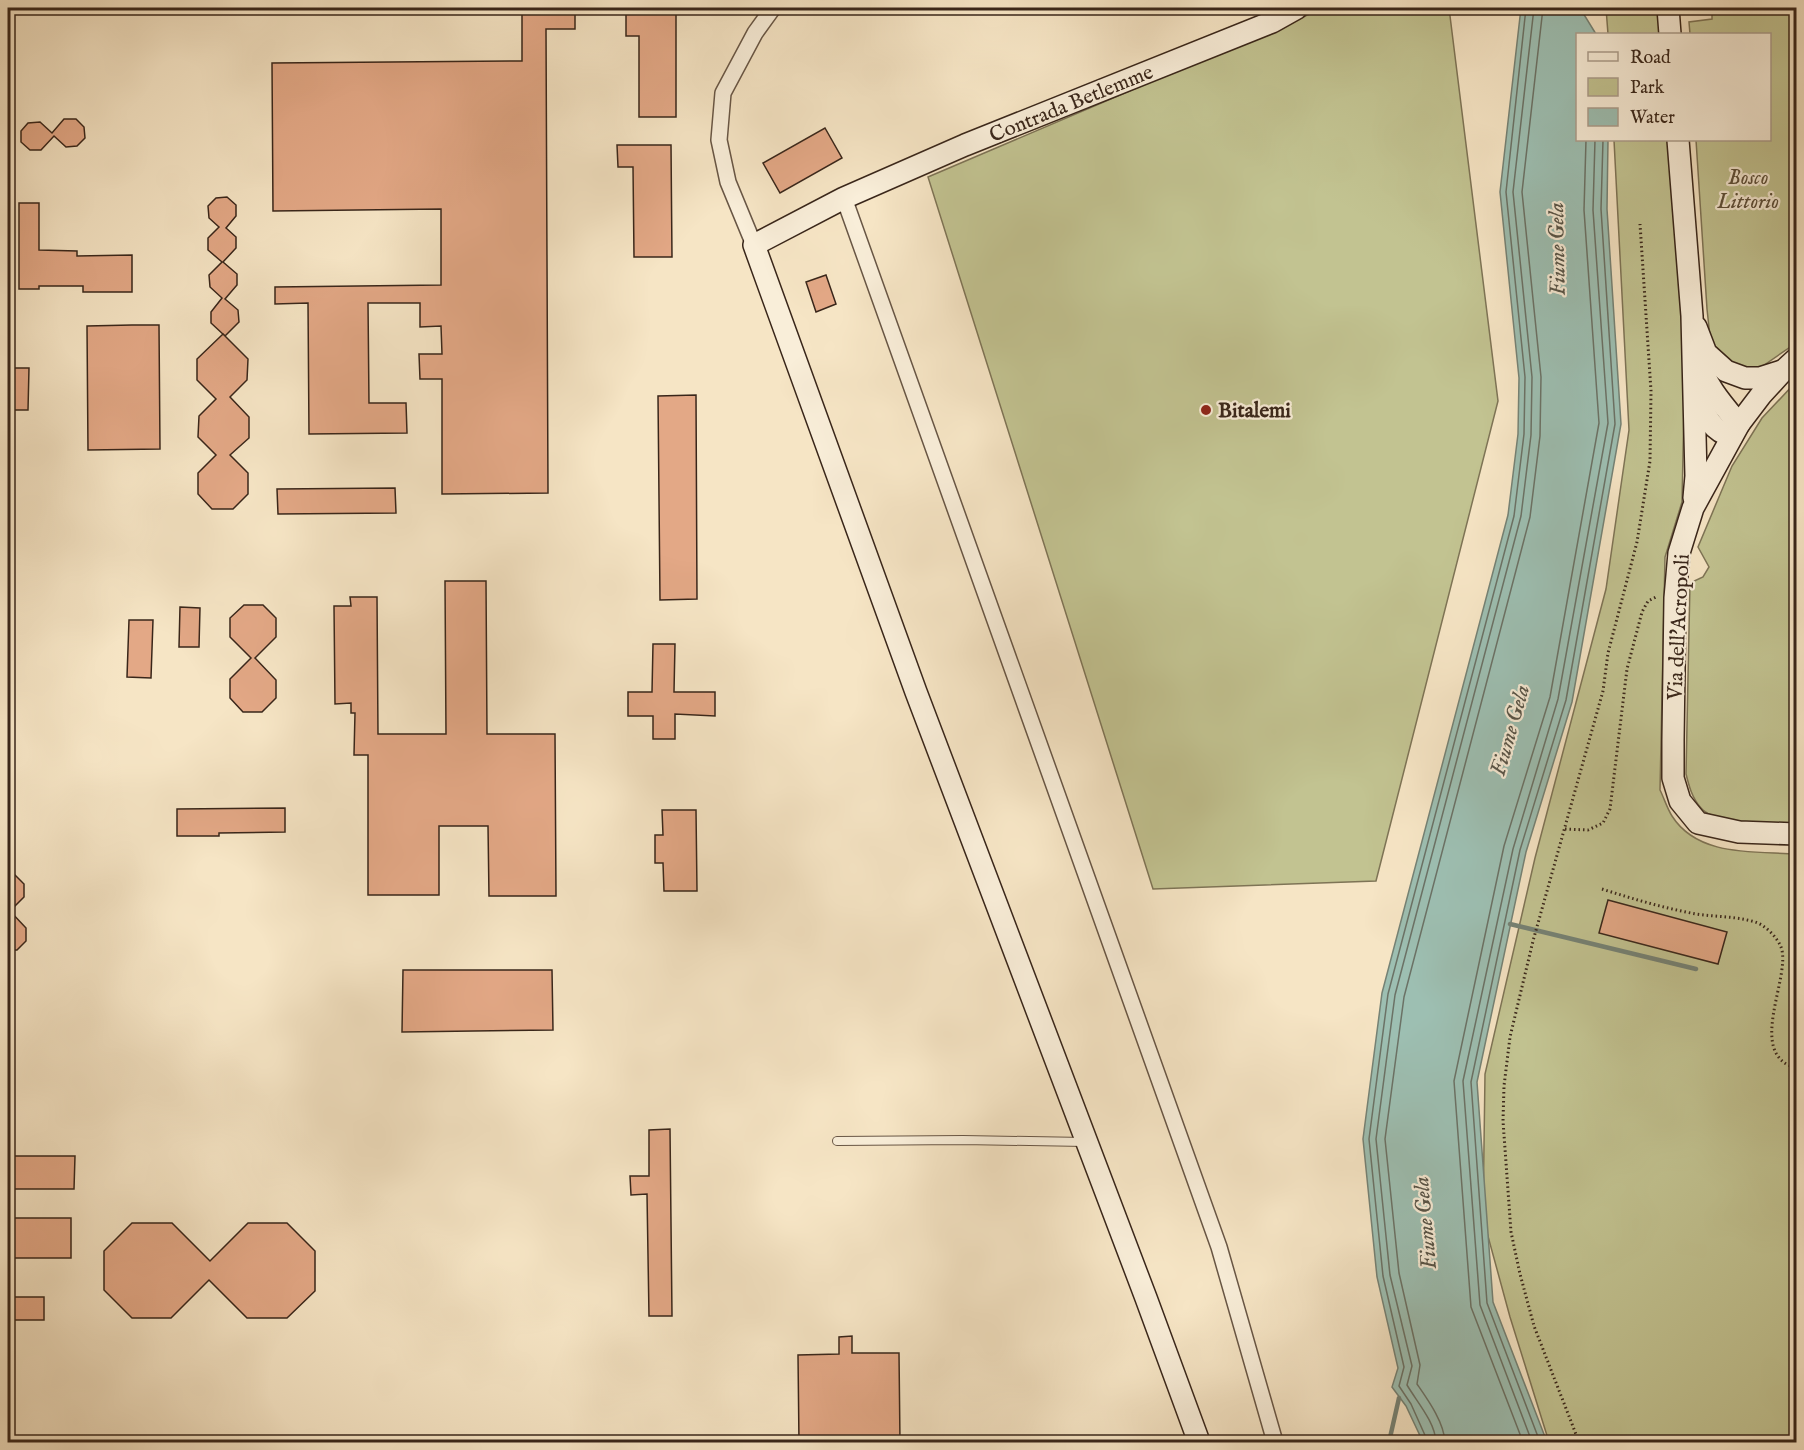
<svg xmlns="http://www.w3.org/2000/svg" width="1804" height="1450" font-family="'IM FELL English',serif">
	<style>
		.green { fill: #c2c391; stroke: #7e7456; stroke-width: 1.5 }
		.water { fill: #9dbfb2; stroke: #758275; stroke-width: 1.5 }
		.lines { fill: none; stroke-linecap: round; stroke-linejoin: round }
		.shore { stroke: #6b7266; stroke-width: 1.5 }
		.stream { stroke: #758275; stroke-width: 4.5 }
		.building { fill: #e3a886; stroke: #39261a; stroke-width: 1.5 }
		.lane-casing { stroke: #685645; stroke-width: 10 }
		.street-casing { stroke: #685645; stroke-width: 18 }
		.secondary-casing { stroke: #39261a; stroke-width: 24 }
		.path { stroke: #39261a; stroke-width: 3; stroke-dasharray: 1.5 3; stroke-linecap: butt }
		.lane { stroke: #f9eed9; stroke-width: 8 }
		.street { stroke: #f9eed9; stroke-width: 15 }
		.secondary { stroke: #f9eed9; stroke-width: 21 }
		.poi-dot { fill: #8f2418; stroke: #f9eed9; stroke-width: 2 }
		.labels { text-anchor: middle; stroke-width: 4.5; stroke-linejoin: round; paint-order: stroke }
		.street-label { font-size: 21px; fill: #39261a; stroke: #f9eed9 }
		.park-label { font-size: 21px; font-style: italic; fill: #5b4d38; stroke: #f9eed9 }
		.poi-label { font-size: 21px; font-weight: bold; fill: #39261a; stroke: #f9eed9; text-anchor: start }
		.water-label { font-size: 22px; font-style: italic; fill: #575448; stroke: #f9eed9 }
	</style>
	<rect width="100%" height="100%" fill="#f6e5c5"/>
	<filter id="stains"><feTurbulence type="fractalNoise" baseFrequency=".00333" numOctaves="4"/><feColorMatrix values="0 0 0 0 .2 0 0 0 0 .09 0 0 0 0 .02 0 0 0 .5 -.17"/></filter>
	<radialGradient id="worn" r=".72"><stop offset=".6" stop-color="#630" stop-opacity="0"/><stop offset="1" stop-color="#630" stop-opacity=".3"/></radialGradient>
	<g class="green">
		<path d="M1324 8H1449L1498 401 1376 881 1153 889 928 177Z"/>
		<path d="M1606 8H1659L1661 34H1608Z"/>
		<path d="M1712 8H1796V343L1757 370 1740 368 1711 346 1707 309 1696 140H1770V34H1690L1689 22 1712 19Z"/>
		<path d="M1614 140H1669L1685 360 1682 502 1665 557 1660 790C1664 798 1667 808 1672 816 1698 857 1754 851 1796 854V1442H1549L1510 1317 1483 1218 1485 1074 1535 858 1606 589 1629 430Z"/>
		<path d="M1796 382V825C1773 821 1716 826 1701 808 1692 798 1689 786 1686 774L1690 583 1703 577 1709 567 1698 547 1732 466 1762 418Z"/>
	</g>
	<path class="water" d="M1521 8H1580L1596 34H1578V140H1608L1607 209 1621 424 1572 702 1526 852 1477 1082 1493 1302 1547 1442H1423L1406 1406 1392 1387 1398 1368 1377 1277 1363 1139 1382 993 1508 515 1518 434 1519 378 1500 192Z"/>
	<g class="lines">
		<g class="shore">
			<path d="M1428 1442 1411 1404 1399 1386 1404 1367 1383 1276 1369 1139 1388 994 1514 516 1524 434 1525 377 1506 192 1526 8"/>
			<path d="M1436 1442C1435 1422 1417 1402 1407 1385L1412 1366 1390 1275 1376 1139 1395 995 1521 516 1531 435 1532 377 1513 192 1534 8"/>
			<path d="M1445 1442C1444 1422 1428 1400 1417 1384L1420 1365 1399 1273 1385 1139 1404 997 1530 517 1540 436 1541 377 1522 192 1543 8"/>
			<path d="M1523 1442 1471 1307 1454 1081 1504 846 1550 697 1599 423 1584 210 1586 140"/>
			<path d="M1532 1442 1480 1305 1463 1081 1513 849 1558 699 1608 423 1593 210 1595 140"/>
			<path d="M1540 1442 1487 1303 1471 1082 1520 850 1566 700 1615 424 1601 209 1603 140"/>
		</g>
		<g class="stream">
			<path d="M1510 924 1696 969"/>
			<path d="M1389 1442 1399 1398"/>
		</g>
	</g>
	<g class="building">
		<path d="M522 8H575V29H546L548 493 442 494V379H420L419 354H442L441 326 420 327V303H368L369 403H406L407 433 309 434 308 303 275 304V287L441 285V209L273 211 272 63 522 61Z"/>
		<path d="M641 8H676V117H639V36H626V10H641Z"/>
		<path d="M64 119H76L84 127 85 138 77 146 66 147 54 136 41 150H30L21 142V131L28 123 40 122 52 133Z"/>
		<path d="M825 128 842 158 780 193 763 163Z"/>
		<path d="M617 145H671L672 257H634L633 167H618Z"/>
		<path d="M227 197 236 205V216L226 228 236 237V248L223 262 237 274V285L225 299 238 310 239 322 225 336 211 323V312L222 298 210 287 209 275 222 262 208 250V238L219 227 209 218 208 206 216 198Z"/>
		<path d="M19 203H39V250L77 251V256L132 255V292H83V286H39V289H19Z"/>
		<path d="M826 275 836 304 816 312 806 282Z"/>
		<path d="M132 325H159L160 449 88 450 87 326Z"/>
		<path d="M223 334 248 359 247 380 230 397 249 417V438L230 455 248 473V494L233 509H212L198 494V473L216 455 198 437 199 416 216 399 197 380V359Z"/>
		<path d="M8 368H29L28 410H8Z"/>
		<path d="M696 395 697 599 660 600 658 396Z"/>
		<path d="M395 488 396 513 278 514 277 489Z"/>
		<path d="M445 581H486L487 734H555L556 896H489L488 826H439V895H368V755H354L355 713H351V703L335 704 334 606H351L350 597H377L378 734H446Z"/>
		<path d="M244 605H263L276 618V637L255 658 276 680V698L262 712H243L230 698V679L251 658 230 637V618Z"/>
		<path d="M180 607 200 608 199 647H179Z"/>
		<path d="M129 620H153L151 678 127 677Z"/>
		<path d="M653 644H675L674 692H715V716L675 714V739H653V716H628V692H652Z"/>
		<path d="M285 808V832L219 833V836H177V809Z"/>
		<path d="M662 810H696L697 891H664L663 863H655V835H663Z"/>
		<path d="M8 868 24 884V897L10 911 26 928V941L17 950H8Z"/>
		<path d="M1608 900 1727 932 1718 964 1599 933Z"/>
		<path d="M403 970H552L553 1030 402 1032Z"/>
		<path d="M670 1129 672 1316H649L647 1194 631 1195 630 1176H649V1130Z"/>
		<path d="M8 1156H75L74 1189H8Z"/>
		<rect x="8" y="1218" width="63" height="40"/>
		<path d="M132 1223H172L210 1261 248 1223H287L315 1251V1291L287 1318H247L209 1280 171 1318H132L104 1290V1251Z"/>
		<rect x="8" y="1297" width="36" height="23"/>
		<path d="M852 1336V1353H899L900 1443H799L798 1355 839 1354V1337Z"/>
	</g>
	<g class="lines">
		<g class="lane-casing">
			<path id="lane" d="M837 1141 963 1140 1085 1142"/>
		</g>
		<g class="street-casing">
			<g id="street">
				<path d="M844 198 1219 1247 1275 1442"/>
				<path d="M754 245 728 182 719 140 723 93 755 33 773 8"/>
			</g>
		</g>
		<g class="secondary-casing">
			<g id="secondary">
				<path d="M1668 8 1670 34"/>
				<path d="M1678 140 1692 316 1696 476 1694 498"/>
				<path d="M1696 327 1706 353 1726 371 1745 378H1760L1782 371"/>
				<path d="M1699 359C1704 384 1723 405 1739 424"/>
				<path d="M1796 359 1783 371 1761 395 1739 424 1693 508 1679 553 1675 598 1673 740V778L1680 801 1698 823 1739 832 1796 834"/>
				<path d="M1697 397C1705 415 1712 432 1732 436"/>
				<path d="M1199 1442 1146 1298 916 692 754 245 844 198 965 145 1272 22 1297 8"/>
			</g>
		</g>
		<g class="path">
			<path d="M1565 829 1588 830 1603 823 1610 809 1627 669 1642 612 1648 601 1658 596"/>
			<path d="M1602 889C1633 899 1664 908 1696 914 1716 917 1735 916 1755 922 1765 925 1777 937 1781 947 1792 977 1745 1054 1796 1068"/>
			<path d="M1579 1442 1534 1326 1520 1274 1511 1232 1503 1121 1504 1086 1510 1037 1533 941 1603 691 1608 653 1637 542 1650 461 1651 391 1640 224"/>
		</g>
		<use href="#lane" class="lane"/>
		<use href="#street" class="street"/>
		<use href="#secondary" class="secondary"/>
	</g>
	<circle class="poi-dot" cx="1206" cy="410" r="6"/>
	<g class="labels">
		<g class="street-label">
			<text transform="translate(1071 103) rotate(-22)" y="7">Contrada Betlemme</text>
			<text transform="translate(1678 627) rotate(-87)" y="7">Via dell'Acropoli</text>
		</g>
		<g class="park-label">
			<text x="1748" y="184">Bosco<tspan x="1748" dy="24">Littorio</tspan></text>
		</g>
		<g class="poi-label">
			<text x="1218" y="417">Bitalemi</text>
		</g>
		<g class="water-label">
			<text transform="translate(1556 249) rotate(-91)" y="8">Fiume Gela</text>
			<text transform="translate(1509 730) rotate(-74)" y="8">Fiume Gela</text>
			<text transform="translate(1424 1223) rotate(-95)" y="8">Fiume Gela</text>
		</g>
	</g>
	<rect width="1804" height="1450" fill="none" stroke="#f6e5c5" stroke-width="30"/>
	<rect x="9" y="9" width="1786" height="1432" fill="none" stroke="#39261a" stroke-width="3"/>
	<rect x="15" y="15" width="1774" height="1420" fill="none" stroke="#39261a" stroke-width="1.5"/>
	<rect x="1576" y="33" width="195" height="108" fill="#f9eed9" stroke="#ac9e8d" stroke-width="1.5"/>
	<rect x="1588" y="52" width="30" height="9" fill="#f9eed9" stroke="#ac9e8d" stroke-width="1.5"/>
	<text x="1630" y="63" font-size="18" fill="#39261a">Road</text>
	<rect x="1588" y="78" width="30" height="18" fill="#c2c391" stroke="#ac9e8d" stroke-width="1.5"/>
	<text x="1630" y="93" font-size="18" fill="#39261a">Park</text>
	<rect x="1588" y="108" width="30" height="18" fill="#9dbfb2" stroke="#ac9e8d" stroke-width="1.5"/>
	<text x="1630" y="123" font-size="18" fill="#39261a">Water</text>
	<rect width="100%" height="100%" filter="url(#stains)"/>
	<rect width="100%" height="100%" fill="url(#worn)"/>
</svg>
